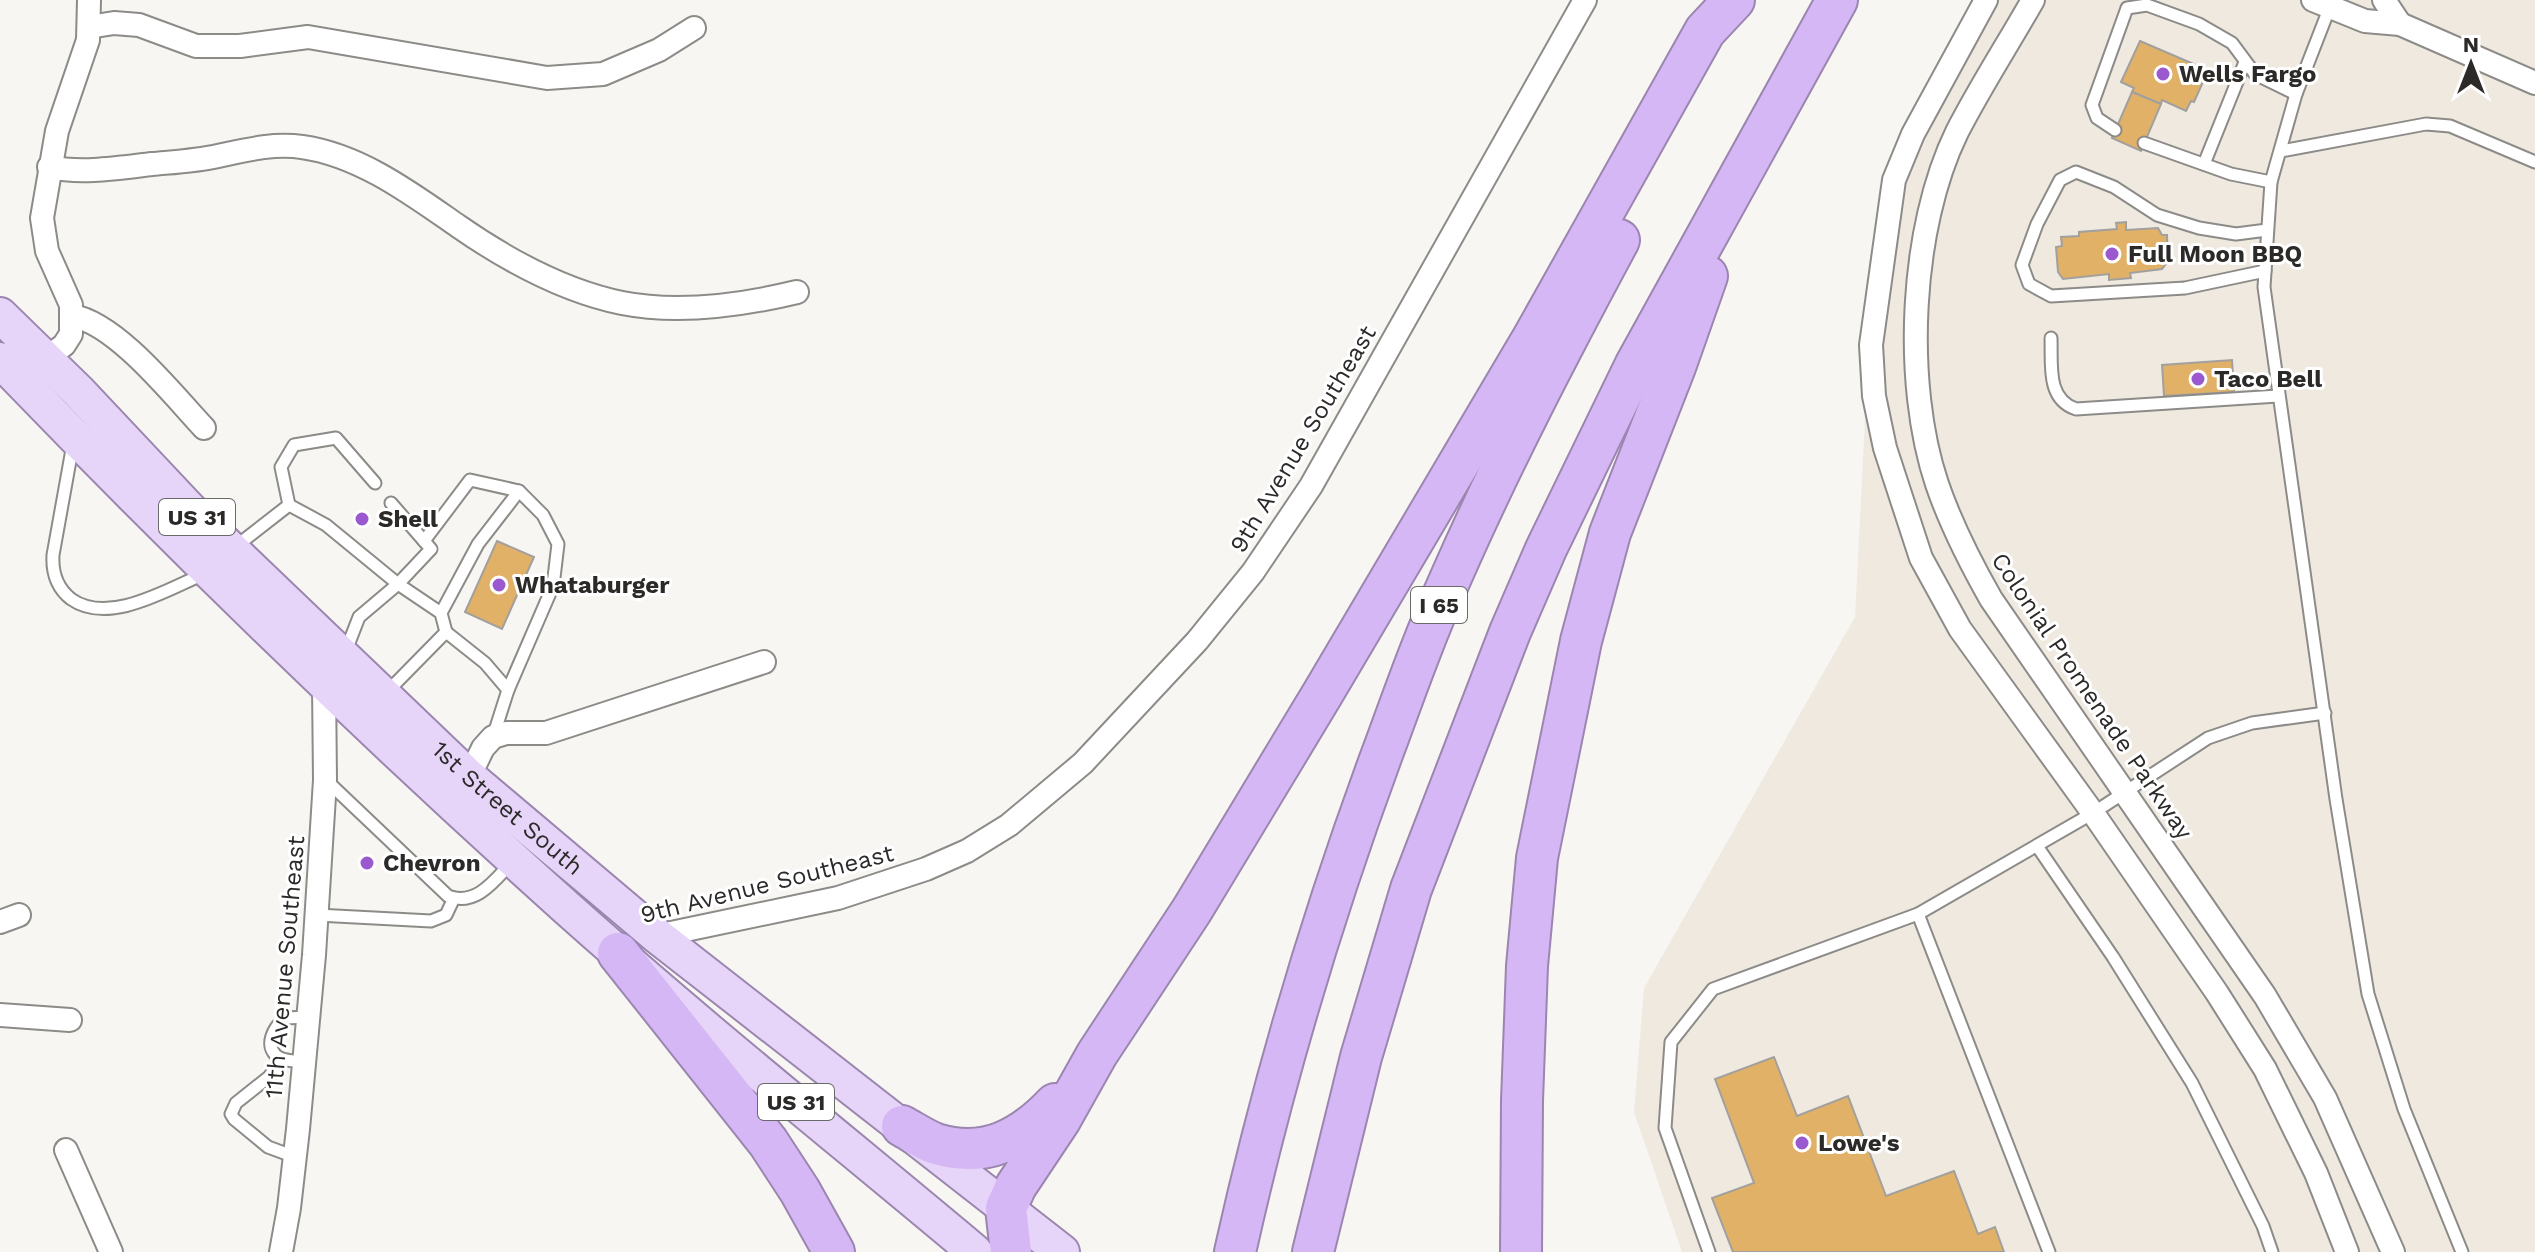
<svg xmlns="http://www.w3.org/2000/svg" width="2535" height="1252" font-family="'Work Sans',sans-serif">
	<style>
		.built { fill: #efe9e0 }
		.building { fill: #e1b168; stroke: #a2a09d; stroke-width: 2 }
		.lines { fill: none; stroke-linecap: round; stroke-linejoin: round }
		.lane-casing { stroke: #8c8b88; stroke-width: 15 }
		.street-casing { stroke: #8c8b88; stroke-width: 26 }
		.primary-casing { stroke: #9a86ae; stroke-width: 38 }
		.highway-casing { stroke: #9a86ae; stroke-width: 44 }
		.lane { stroke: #fff; stroke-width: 11 }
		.street { stroke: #fff; stroke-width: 22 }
		.primary { stroke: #e6d4f9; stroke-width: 34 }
		.highway { stroke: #d6b7f5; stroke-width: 40 }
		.poi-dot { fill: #9a59cf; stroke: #fff; stroke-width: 3 }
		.labels { text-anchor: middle; stroke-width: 6; stroke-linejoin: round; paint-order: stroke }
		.shield { fill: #fff; stroke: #6b6a69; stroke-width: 2 }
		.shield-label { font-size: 22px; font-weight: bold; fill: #2b2a29 }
		.poi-label { font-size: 24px; font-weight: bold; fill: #2b2a29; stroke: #fff; text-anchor: start }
		.street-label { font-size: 24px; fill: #2b2a29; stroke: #fff }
	</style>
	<rect width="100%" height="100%" fill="#f8f6f3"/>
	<path class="built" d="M1982 0H2535V1252H1682L1634 1112 1644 988 1855 617 1867 379 1891 167Z"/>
	<g class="building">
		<path d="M2140 41 2203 68 2198 79 2203 82 2194 102 2191 101 2186 111 2162 100 2161 104 2132 92 2134 88 2121 82Z"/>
		<path d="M2132 92 2161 104 2141 151 2112 138Z"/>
		<path d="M2126 222V230L2158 228 2162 235H2167L2168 261 2162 269 2130 273 2131 278 2109 280V274L2063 279 2058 272 2056 247 2062 246 2061 237 2079 236V232L2117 229 2116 223Z"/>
		<path d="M2232 360 2234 392 2164 396 2162 365Z"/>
		<path d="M497 541 534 557 502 629 465 612Z"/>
		<path d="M1774 1057 1797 1116 1848 1096 1886 1196 1954 1171 1978 1234 1995 1227 2004 1252H1733L1712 1198 1754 1183 1715 1079Z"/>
	</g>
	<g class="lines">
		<g class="lane-casing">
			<g id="lane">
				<path d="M2331 4 2296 94 2271 182 2264 287 2336 799 2368 994 2404 1109 2462 1252"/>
				<path d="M2115 130 2097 118 2092 105 2127 8 2147 5 2199 24 2232 43 2255 74 2296 94"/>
				<path d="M2144 143 2231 174 2271 182"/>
				<path d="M2281 151 2426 124 2450 126 2535 162"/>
				<path d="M2204 164 2245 62"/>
				<path d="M2265 271 2185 288 2051 296 2029 284 2022 265 2037 224 2060 180 2076 172 2114 187 2157 215 2199 228 2236 234 2267 230"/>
				<path d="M2051 338C2052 364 2046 399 2076 409L2278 396"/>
				<path d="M73 444 53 555C52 572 57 588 71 599 109 626 168 589 206 573"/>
				<path d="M289 505 326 525 398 584 441 613 446 632"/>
				<path d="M235 547 289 505 281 467 294 445 336 438 375 483"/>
				<path d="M441 613 478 544 519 491"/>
				<path d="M345 653 359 617 398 584 431 549 391 503"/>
				<path d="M386 693 446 632 485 663 508 690 553 586 558 544 543 515 519 491 470 480 424 541"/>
				<path d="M493 737 508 690"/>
				<path d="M326 780 448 896C476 907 495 880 512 862"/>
				<path d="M2037 846 2113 957 2192 1083 2263 1226 2272 1252"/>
				<path d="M317 915 431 921 446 915 454 898"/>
				<path d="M280 1058 270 1076 236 1103 231 1114 234 1119 268 1147 295 1157"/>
				<path d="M303 1062C296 1061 284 1061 278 1057 263 1046 274 1026 286 1018L308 1017"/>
				<path d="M1709 1252 1665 1128 1671 1042 1713 989 1918 914"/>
				<path d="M2049 1252 1918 914 2093 813 2208 738 2252 723 2325 713"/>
			</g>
		</g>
		<g class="street-casing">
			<g id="street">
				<path d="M1986 0 1913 134 1894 180 1871 345 1874 396 1885 448 1921 558 1960 629 2093 813 2217 993 2265 1069 2316 1173 2347 1252"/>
				<path d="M2033 0C2008 44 1980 87 1957 132 1910 228 1903 383 1937 484 1951 525 1970 562 1991 599L2265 996 2325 1098 2393 1252"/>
				<path d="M2313 0 2365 21 2400 24 2535 83"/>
				<path d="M2384 0 2400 24"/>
				<path d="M89 27 114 23 139 25 196 46H240L308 37 547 78 603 74 659 50 694 28"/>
				<path d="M49 167C82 174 118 168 152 164 174 162 196 161 218 156 246 150 273 143 302 147 360 155 412 194 458 226 507 260 563 291 622 303 678 314 743 305 797 292"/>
				<path d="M73 316C117 324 173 395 204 428"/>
				<path d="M45 359 64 345 71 334V305L47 251 42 218 57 131 88 40 89 0"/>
				<path d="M469 777 483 748 493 737 506 733H546L764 662"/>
				<path d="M0 922 19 915"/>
				<path d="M652 937 838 898 926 869 967 851 1009 825 1083 763 1197 641 1253 572 1311 486 1585 0"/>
				<path d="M0 1015 70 1020"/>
				<path d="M66 1150 111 1252"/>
				<path d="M281 1252 289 1208 298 1129 314 955 325 780 324 684"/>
			</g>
		</g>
		<g class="primary-casing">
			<g id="primary">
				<path id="s1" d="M0 315 78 391 190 510 469 777 656 935 1062 1252"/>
				<path d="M0 360C183 550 372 733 568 909 700 1027 839 1138 975 1252"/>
			</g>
		</g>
		<g class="highway-casing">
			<g id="highway">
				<path d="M618 953 768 1142 800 1191 834 1252"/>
				<path d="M902 1126C913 1132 925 1140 936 1144 985 1159 1022 1139 1055 1104"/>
				<path d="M1011 1252 1006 1208 1016 1186 1060 1120 1097 1054 1192 910 1323 693 1533 338 1705 31 1734 0"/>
				<path d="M1235 1252C1274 1077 1325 906 1388 738 1408 683 1428 628 1452 575 1502 461 1560 350 1619 240"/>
				<path d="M1313 1252 1361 1057 1411 889 1510 632 1546 549 1635 366 1837 0"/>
				<path d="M1521 1252 1522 1101 1527 966 1537 858 1581 641 1610 533 1675 367 1707 276"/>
			</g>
		</g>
		<use href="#lane" class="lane"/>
		<use href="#street" class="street"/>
		<use href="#primary" class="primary"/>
		<use href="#highway" class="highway"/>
	</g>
	<g class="poi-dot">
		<circle cx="2163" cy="74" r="8"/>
		<circle cx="2112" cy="254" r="8"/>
		<circle cx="2198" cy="379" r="8"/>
		<circle cx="362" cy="519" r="8"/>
		<circle cx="499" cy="585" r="8"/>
		<circle cx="367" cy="863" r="8"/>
		<circle cx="1802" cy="1143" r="8"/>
	</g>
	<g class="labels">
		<g class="shield">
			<rect x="159" y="499" width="76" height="36" rx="6"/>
			<rect x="1411" y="587" width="56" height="36" rx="6"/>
			<rect x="758" y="1084" width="76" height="36" rx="6"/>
		</g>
		<g class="shield-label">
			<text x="197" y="525">US 31</text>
			<text x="1439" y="613">I 65</text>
			<text x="796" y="1110">US 31</text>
		</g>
		<g class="poi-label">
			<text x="2179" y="82">Wells Fargo</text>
			<text x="2128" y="262">Full Moon BBQ</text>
			<text x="2214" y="387">Taco Bell</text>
			<text x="378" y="527">Shell</text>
			<text x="515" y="593">Whataburger</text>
			<text x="383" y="871">Chevron</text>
			<text x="1818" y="1151">Lowe's</text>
		</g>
		<g class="street-label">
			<text transform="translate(1303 439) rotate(-59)" y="8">9th Avenue Southeast</text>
			<text transform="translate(2092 696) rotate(56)" y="8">Colonial Promenade Parkway</text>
			<text dy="8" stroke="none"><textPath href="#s1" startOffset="708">1st Street South</textPath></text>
			<text transform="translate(767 884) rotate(-14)" y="8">9th Avenue Southeast</text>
			<text transform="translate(285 967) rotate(-85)" y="8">11th Avenue Southeast</text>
		</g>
	</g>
	<g transform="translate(2471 64)" stroke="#ffffff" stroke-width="6" paint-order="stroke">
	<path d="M0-6L14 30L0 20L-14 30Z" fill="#2b2a29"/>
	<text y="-12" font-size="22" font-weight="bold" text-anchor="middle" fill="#2b2a29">N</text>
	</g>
</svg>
